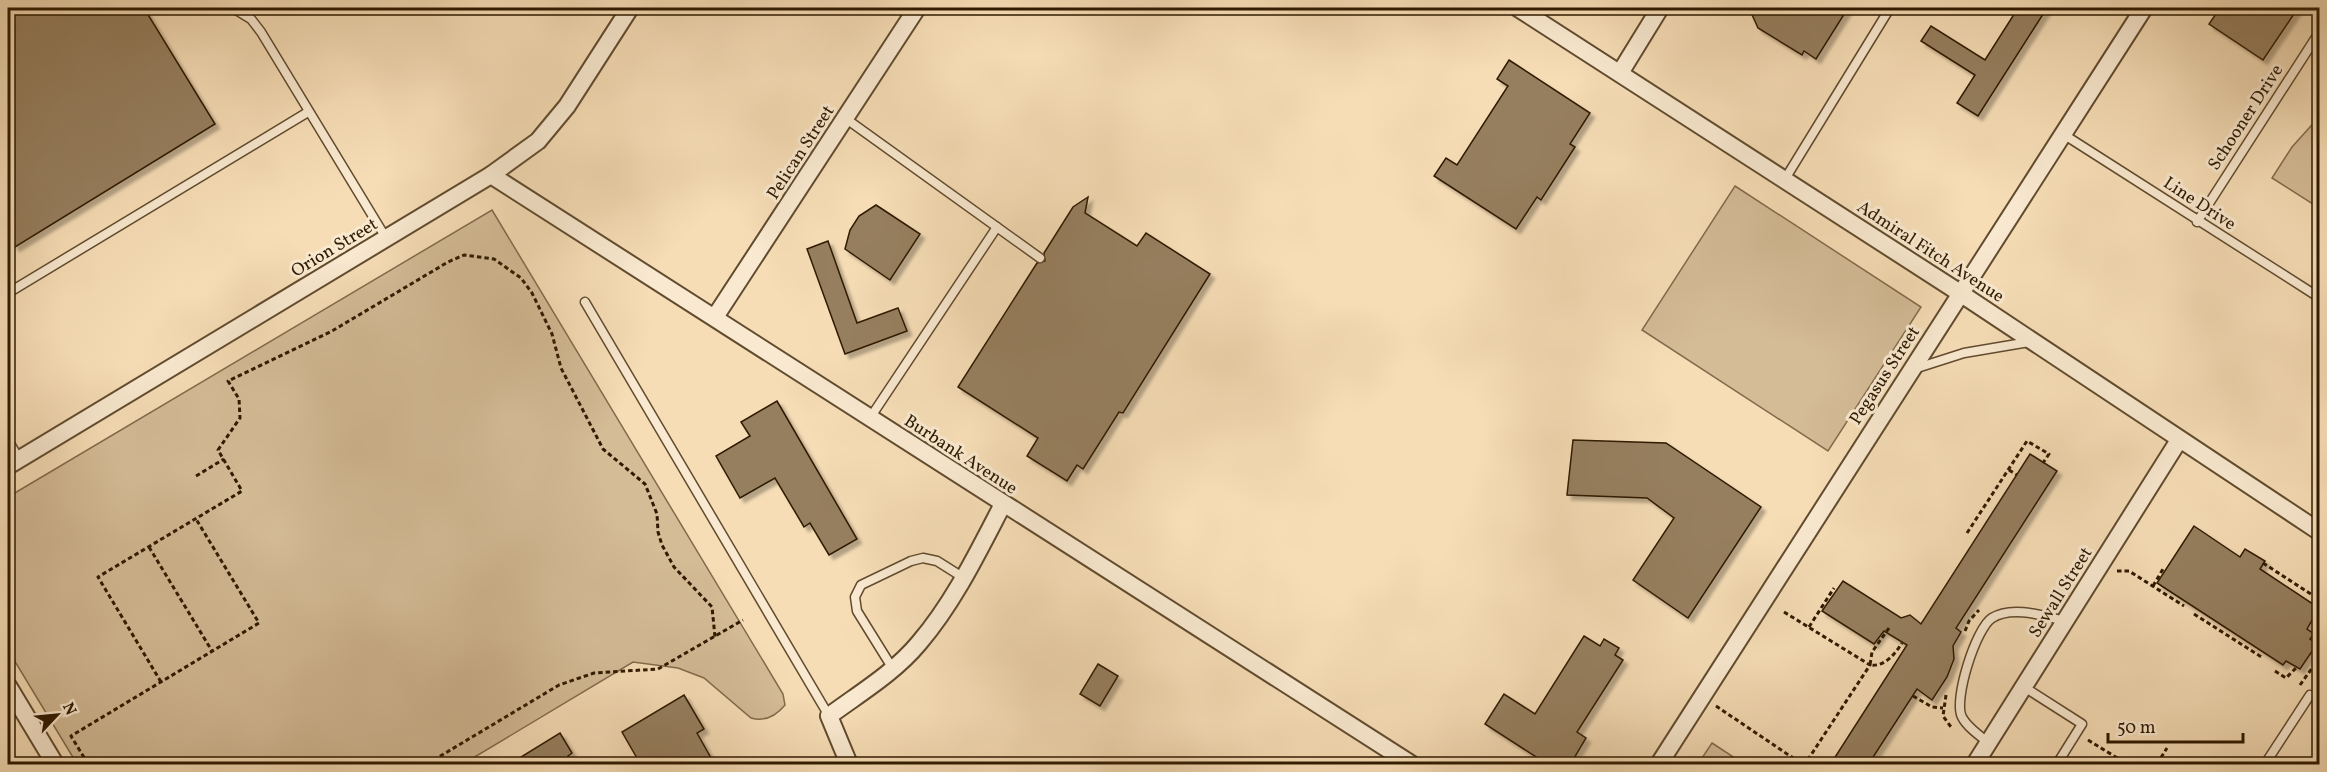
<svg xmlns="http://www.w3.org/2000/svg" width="2327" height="772" font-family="Vollkorn,serif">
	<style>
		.green { fill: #d4bc97; stroke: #826b4c; stroke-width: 1.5 }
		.building { fill: #967f5f; stroke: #2f1a00; stroke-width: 1.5; filter: url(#shadow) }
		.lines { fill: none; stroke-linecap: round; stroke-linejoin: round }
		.lane-casing { stroke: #614b2e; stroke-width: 11 }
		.street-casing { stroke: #614b2e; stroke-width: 20 }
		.path { stroke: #2f1a00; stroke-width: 3; stroke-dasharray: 4.5 3; stroke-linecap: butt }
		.lane { stroke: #f9e9d0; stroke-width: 8 }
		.street { stroke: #f9e9d0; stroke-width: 16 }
		.labels { text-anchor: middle; stroke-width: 6; stroke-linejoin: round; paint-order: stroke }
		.street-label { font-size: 18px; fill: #2f1a00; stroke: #f9e9d0 }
	</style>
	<defs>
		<filter id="shadow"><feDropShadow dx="4.5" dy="4.5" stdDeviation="1.5" flood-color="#0004"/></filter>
	</defs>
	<rect width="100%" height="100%" fill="#f6ddb6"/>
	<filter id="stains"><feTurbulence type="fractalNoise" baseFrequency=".00333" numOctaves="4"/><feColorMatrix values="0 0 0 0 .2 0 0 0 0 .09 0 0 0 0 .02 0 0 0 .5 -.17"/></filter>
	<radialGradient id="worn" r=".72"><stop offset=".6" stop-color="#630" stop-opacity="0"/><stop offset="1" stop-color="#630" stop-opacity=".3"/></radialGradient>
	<g class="green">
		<path d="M2319 117V208L2272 178 2292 147Z"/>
		<path d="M1735 186 1921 307 1828 451 1642 330Z"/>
		<path d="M492 210 783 694 785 705C776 716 765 722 751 718L704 678 678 668 633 662 463 764H77L8 650V497Z"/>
		<path d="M1712 743 1744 764H1698Z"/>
	</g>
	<g class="building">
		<path d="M8 8H144L215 124 15 247 8 235Z"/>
		<path d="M1749 8H1848L1816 59 1804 51 1802 55 1758 28Z"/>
		<path d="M2018 8H2047L1978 116 1957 103 1975 75 1921 41 1931 26 1985 60Z"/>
		<path d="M2220 8H2298L2263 60 2209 24Z"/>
		<path d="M1509 60 1590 113 1570 144 1575 147 1541 200 1537 197 1516 229 1434 176 1446 158 1457 165 1508 86 1497 79Z"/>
		<path d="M1088 197 1085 213 1137 246 1146 233 1210 274 1123 413 1119 412 1083 469 1077 465 1067 481 1027 456 1038 438 958 387 1037 263 1045 261 1044 253 1073 207Z"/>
		<path d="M876 205 920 234 890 280 845 249 850 230 859 216Z"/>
		<path d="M828 241 857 323 898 308 907 331 845 354 807 249Z"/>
		<path d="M777 401 857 539 829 555 810 523 804 527 775 478 740 498 716 456 750 436 741 422Z"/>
		<path d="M1573 440 1666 443 1761 507 1688 618 1633 580 1674 518 1647 498 1567 495Z"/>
		<path d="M2030 454 2057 471 1956 628 1961 632 1953 646 1954 659 1947 677 1932 700 1917 689 1868 765H1830L1907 645 1884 631 1874 644 1822 611 1843 581 1901 618 1910 615 1921 624Z"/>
		<path d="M2194 526 2240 557 2245 549 2265 561 2260 569 2319 608 2307 629 2314 634 2310 639 2317 644 2300 669 2286 661 2283 665 2157 583Z"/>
		<path d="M1584 636 1600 646 1604 639 1619 648 1615 655 1623 660 1577 732 1586 738 1570 765H1559L1550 758 1547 764 1485 724 1504 694 1535 714Z"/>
		<path d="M1098 664 1118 676 1100 706 1080 694Z"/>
		<path d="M684 695 704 729 697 733 715 765H641L622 732Z"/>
		<path d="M560 733 572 753 568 756 573 765H508Z"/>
	</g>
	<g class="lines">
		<g class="lane-casing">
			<g id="lane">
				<path d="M233 8 251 19 261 32 386 238"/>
				<path d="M845 118 1040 258"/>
				<path d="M2063 134 2320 298"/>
				<path d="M1785 179 1890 8"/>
				<path d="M2197 222 2320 31"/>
				<path d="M8 293 308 112"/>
				<path d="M585 302 829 716"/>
				<path d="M1914 369 1964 353 2029 342"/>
				<path d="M870 418 997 227"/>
				<path d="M8 440 19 459"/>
				<path d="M893 669 857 611 855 597 861 585 911 561 923 558 937 561 964 578"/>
				<path d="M2024 687 2082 724 2057 764"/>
				<path d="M1989 743C1980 736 1967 727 1962 717 1953 700 1976 628 1992 618 2012 605 2044 616 2065 621"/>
				<path d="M2265 764 2310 695"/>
			</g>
		</g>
		<g class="street-casing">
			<g id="street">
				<path d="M1518 8 1960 293 2320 532"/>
				<path d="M1620 73 1660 8"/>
				<path d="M491 175 1411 764"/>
				<path d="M715 317 917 8"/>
				<path d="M8 466 491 175 538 141 567 106 630 8"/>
				<path d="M8 686 55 764"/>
				<path d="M849 764 829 716C860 693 894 673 919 643 954 602 978 552 1003 504"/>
				<path d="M1659 764 2144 8"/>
				<path d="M1975 764 2179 440"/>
			</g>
		</g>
		<g class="path">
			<path d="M2009 470 2017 475"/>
			<path d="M196 476 224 459"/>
			<path d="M1967 533 2027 441 2049 454 2043 463"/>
			<path d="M149 547 212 651"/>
			<path d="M2263 563 2320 600"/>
			<path d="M2117 571H2129L2184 606"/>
			<path d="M2153 586 2163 569 2165 570"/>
			<path d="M1784 612 1870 665 1805 764"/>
			<path d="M2194 614 2263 658"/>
			<path d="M1809 627 1834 588"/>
			<path d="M1889 628 1872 652 1870 665C1885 667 1895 654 1902 643"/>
			<path d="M1965 631 1969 621 1979 610"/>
			<path d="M2314 649 2320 652"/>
			<path d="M2275 671 2286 678 2297 667"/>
			<path d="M161 682 98 577 242 491 218 450 240 418 239 399 228 381 332 331 448 262 464 255 494 259 521 278 532 293 552 334 561 368 603 449 645 484 657 514 658 532 662 545 674 567 712 607 715 637"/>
			<path d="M2300 685 2320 657"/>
			<path d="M1946 695 1943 716 1951 727"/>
			<path d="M1913 696 1932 707 1943 708"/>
			<path d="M1716 706 1802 764"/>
			<path d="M2088 740 2127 764"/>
			<path d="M88 764 71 736 259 623 196 519"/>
			<path d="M427 764 559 685 594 673 658 669 743 620"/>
			<path d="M2157 764 2167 748"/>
			<path d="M2245 764 2250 758"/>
		</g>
		<use href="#lane" class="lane"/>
		<use href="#street" class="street"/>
	</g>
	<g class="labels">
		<g class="street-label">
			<text transform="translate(2245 117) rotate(-57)" y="6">Schooner Drive</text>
			<text transform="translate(800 152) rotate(-57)" y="6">Pelican Street</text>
			<text transform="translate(2200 203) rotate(33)" y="6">Line Drive</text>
			<text transform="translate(334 247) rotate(-31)" y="6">Orion Street</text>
			<text transform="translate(1931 251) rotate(33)" y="6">Admiral Fitch Avenue</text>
			<text transform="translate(1884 375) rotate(-57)" y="6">Pegasus Street</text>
			<text transform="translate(961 454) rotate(33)" y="6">Burbank Avenue</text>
			<text transform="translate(2060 592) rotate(-58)" y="6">Sewall Street</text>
		</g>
	</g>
	<rect width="2327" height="772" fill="none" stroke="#f6ddb6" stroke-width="30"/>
	<rect x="9" y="9" width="2309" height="754" fill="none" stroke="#2f1a00" stroke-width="3"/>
	<rect x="15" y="15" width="2297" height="742" fill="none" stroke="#2f1a00" stroke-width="1.5"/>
	<g transform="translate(57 715) rotate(64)" stroke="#f9e9d0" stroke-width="4.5" paint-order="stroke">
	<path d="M0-4.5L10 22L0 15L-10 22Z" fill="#2f1a00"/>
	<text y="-9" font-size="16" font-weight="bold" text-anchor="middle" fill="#2f1a00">N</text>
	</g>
	<path d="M2108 733v9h135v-9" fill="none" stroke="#2f1a00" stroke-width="3"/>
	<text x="2117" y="733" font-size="18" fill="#2f1a00" stroke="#f9e9d0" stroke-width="4.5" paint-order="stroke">50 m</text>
	<rect width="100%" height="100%" filter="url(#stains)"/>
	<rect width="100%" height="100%" fill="url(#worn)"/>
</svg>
